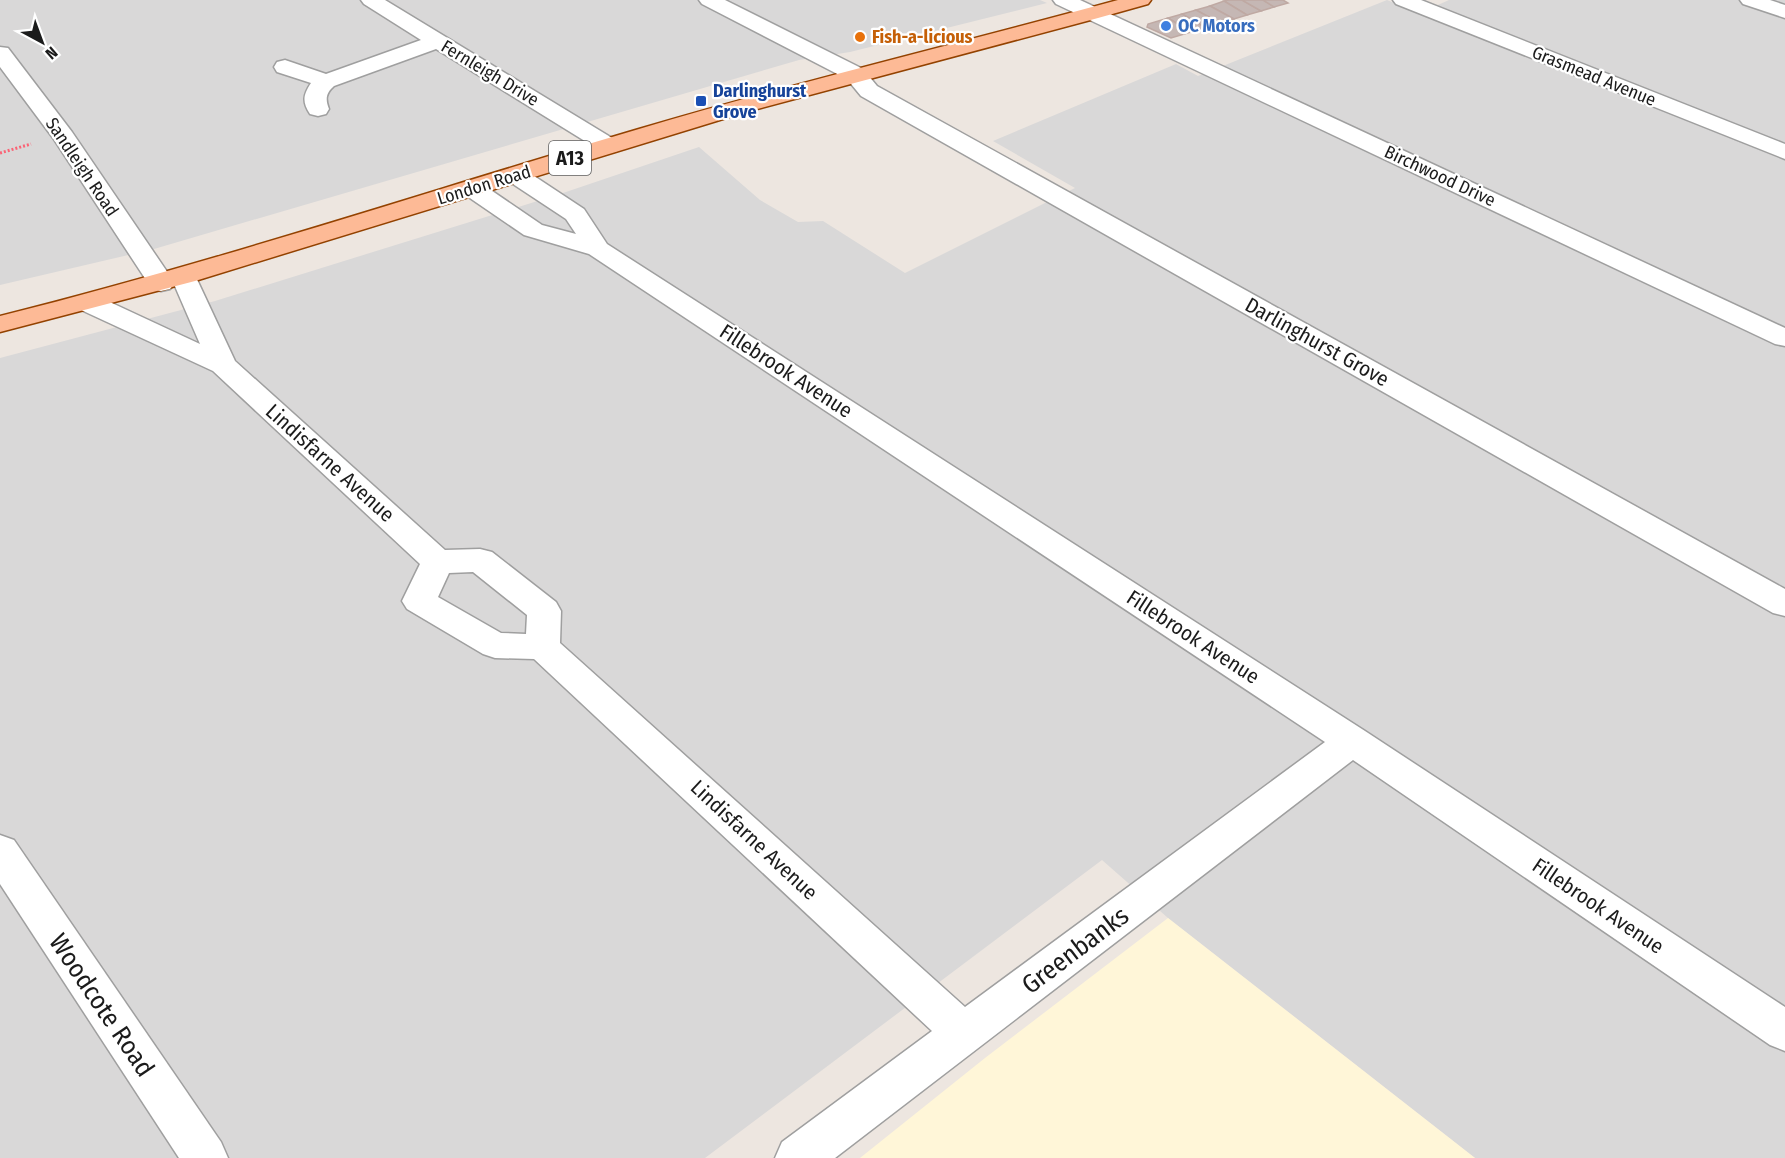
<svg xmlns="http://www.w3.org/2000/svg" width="1785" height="1158" font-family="'Fira Sans Condensed',sans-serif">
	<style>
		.residential { fill: #d9d8d8 }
		.education { fill: #fff6d8 }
		.building { fill: #c5b7b4; stroke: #bfa9a3; stroke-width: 1.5 }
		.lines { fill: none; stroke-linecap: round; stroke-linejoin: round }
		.minor-casing { stroke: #9f9f9f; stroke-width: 3 }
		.primary-casing { stroke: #934200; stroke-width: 3 }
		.path { stroke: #fb6375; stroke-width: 3; stroke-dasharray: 2 2; stroke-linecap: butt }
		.minor { fill: #fff; fill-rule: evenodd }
		.primary { fill: #fdba96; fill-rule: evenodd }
		.shop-dot { fill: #3f7fe0; stroke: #fff; stroke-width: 2 }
		.food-dot { fill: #e8710a; stroke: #fff; stroke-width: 2 }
		.transit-dot { fill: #1a4fb4; stroke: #fff; stroke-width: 2 }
		.labels { text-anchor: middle; stroke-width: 4.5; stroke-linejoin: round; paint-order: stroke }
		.far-shop-label { font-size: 18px; font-weight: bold; fill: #366cbe; stroke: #fff; text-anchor: start }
		.far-food-label { font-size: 18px; font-weight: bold; fill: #c56008; stroke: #fff; text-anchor: start }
		.far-street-label { font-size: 18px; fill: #1b1b1b; stroke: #fff }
		.far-transit-label { font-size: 18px; font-weight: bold; fill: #164399; stroke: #fff; text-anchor: start }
		.shield { fill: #fff; stroke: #5f5f5f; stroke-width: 1.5 }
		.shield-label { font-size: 20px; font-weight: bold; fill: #1b1b1b }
		.street-label { font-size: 21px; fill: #1b1b1b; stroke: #fff }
		.near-street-label { font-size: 26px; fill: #1b1b1b; stroke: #fff }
	</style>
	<rect width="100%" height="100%" fill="#ede6e0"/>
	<g class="residential">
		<path d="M0 0H1040L1047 3 850 52 799 60 154 249 0 285Z"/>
		<path d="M1387 0 1420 13 1449 0H1785V1158H1475L1168 918 1102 860 705 1158H0V358L215 301 560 194 699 147 760 200 798 222 823 221 905 273 1075 188 993 141 1176 64 1198 76Z"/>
	</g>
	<path class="education" d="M1168 918 1475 1158H860L985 1058Z"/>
	<g class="building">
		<path d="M1229 0H1242L1261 11 1247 15 1224 1Z"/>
		<path d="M1242 0H1263L1274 7 1261 11Z"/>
		<path d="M1263 0H1283L1288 3 1274 7Z"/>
		<path d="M1224 1 1247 15 1234 19 1210 6Z"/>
		<path d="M1210 6 1234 19 1220 23 1196 10Z"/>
		<path d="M1196 10 1220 23 1206 28 1182 14Z"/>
		<path d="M1182 14 1206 28 1191 32 1168 18Z"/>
		<path d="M1168 18 1191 32 1171 38 1147 27 1148 24Z"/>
	</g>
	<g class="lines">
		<g class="minor-casing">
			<g id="minor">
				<path d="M361 0H385L617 141 621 146 617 151 609 153 601 151 436 49 334 86C326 93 325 99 329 109L326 114 318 116 310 114C302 102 303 95 311 83L277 72 274 67 277 62 285 60 326 74 421 40 364 4Z"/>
				<path d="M699 0H725L863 69 877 86 1785 589V616L1773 613 861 96 847 79 702 4Z"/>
				<path d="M1053 0H1080L1785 328V346L1775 344 1056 4Z"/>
				<path d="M1393 0H1421L1785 144V159L1396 4Z"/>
				<path d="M1740 0H1770L1785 5V18L1743 4Z"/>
				<path d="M0 47 8 48 72 132 172 279 175 271 184 269 193 271 235 361 445 550 480 549 492 552 556 602 561 611 560 643 965 1007 1325 742 589 254 524 235 464 194 461 189 464 184 473 182 482 184 542 225 576 234 566 219 507 180 504 175 507 170 516 168 525 170 584 209 607 244 1365 731 1785 1007V1051L1770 1045 1353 760 835 1158H775L782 1142 932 1031 534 659 495 658 483 654 407 609 402 601 420 564 213 371 79 309 75 303 79 297 89 295 99 297 200 344 174 284 170 289 161 291 152 289 53 138 0 67ZM473 572 527 615 526 634 501 633 438 597 449 573Z"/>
				<path d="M0 835 14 840 221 1142 228 1158H179L0 884Z"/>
			</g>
		</g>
		<g class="primary-casing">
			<path id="primary" d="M1118 0H1151L1148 4 1098 18 746 112 195 281 0 332V316C216 262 426 192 639 129 797 82 958 44 1118 0Z"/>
		</g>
		<path class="path" d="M0 153 31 144"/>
		<use href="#minor" class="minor"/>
		<use href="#primary" class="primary"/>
	</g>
	<circle class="shop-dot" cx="1166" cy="26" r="6"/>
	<circle class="food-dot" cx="860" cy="37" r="6"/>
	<rect class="transit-dot" x="695" y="95" width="12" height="12" rx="3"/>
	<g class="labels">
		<g class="far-shop-label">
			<text x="1178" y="32">OC Motors</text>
		</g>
		<g class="far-food-label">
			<text x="872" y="43">Fish-a-licious</text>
		</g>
		<g class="far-street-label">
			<text transform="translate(490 73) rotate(31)" y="6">Fernleigh Drive</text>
			<text transform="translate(1594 76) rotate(22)" y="6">Grasmead Avenue</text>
			<text transform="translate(82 167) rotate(56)" y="6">Sandleigh Road</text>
			<text transform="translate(1440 176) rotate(25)" y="6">Birchwood Drive</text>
			<text transform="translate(484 185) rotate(-17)" y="6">London Road</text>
		</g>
		<g class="far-transit-label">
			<text x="713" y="97">Darlinghurst<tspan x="713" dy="21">Grove</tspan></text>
		</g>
		<rect class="shield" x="549" y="141" width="42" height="34" rx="4.5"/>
		<g class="shield-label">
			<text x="570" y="165">A13</text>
		</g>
		<g class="street-label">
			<text transform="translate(1317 342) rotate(29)" y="7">Darlinghurst Grove</text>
			<text transform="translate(786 371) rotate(33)" y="7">Fillebrook Avenue</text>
			<text transform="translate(330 463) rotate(42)" y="7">Lindisfarne Avenue</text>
			<text transform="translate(1193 637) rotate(33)" y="7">Fillebrook Avenue</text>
			<text transform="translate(754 840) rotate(43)" y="7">Lindisfarne Avenue</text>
			<text transform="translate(1598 906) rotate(34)" y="7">Fillebrook Avenue</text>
		</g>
		<g class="near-street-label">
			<text transform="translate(1075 950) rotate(-37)" y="9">Greenbanks</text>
			<text transform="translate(102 1005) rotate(56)" y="9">Woodcote Road</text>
		</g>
	</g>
	<g transform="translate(42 42) rotate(139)" stroke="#ffffff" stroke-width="4.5" paint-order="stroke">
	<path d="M0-4.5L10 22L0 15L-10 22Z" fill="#1b1b1b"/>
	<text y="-9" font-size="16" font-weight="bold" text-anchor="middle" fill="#1b1b1b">N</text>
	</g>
</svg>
